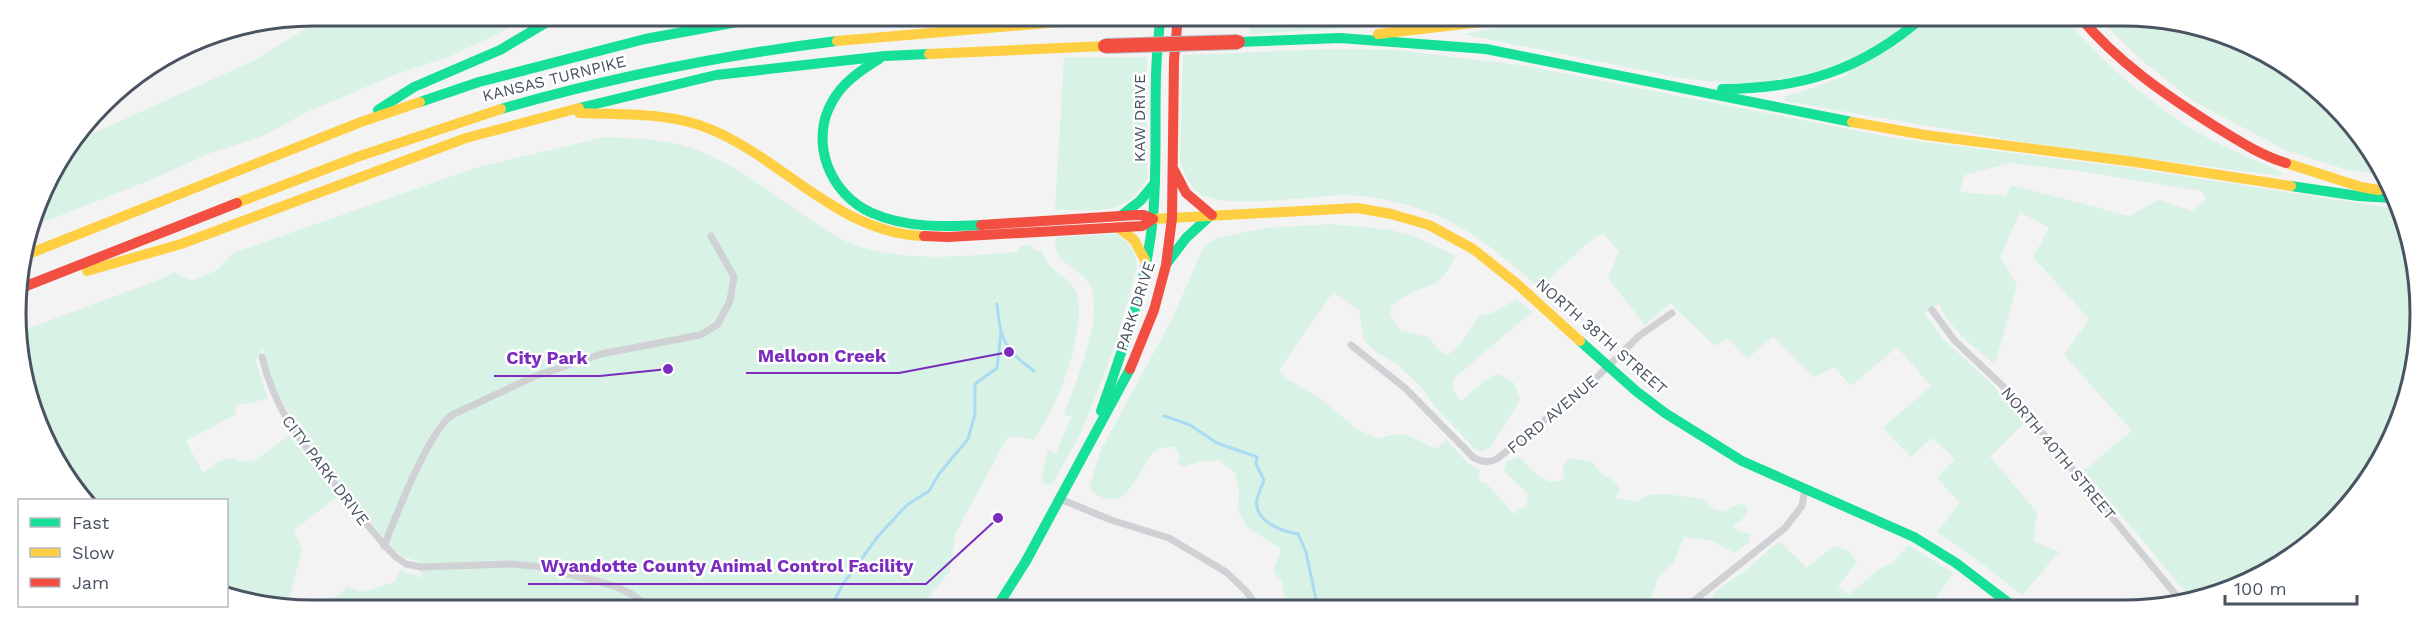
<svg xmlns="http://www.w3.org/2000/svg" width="2435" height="625" font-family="'Work Sans',sans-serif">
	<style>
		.green { fill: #d8f2e5; fill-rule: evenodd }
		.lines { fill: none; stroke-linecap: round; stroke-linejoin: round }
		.stream { stroke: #abdbf2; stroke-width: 3 }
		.street { stroke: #cfd1d4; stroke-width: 7 }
		.fast { stroke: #16e098; stroke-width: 10 }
		.slow { stroke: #ffcf43; stroke-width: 10 }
		.jam { stroke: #f24e42; stroke-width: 10 }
		.jam-bridge-casing { stroke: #b8bcc3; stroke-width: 16; stroke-linecap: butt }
		.jam-bridge { stroke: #f24e42; stroke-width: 14 }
		.labels { text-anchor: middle; stroke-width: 5; stroke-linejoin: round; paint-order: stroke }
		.street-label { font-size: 16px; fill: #495361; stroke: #fff }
		.rim { fill: none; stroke: #495361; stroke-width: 3 }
		.leader { fill: none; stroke: #7b2cbf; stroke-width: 2 }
		.callout-dot { fill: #7b2cbf; stroke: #fff; stroke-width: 2 }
		.callout-label { font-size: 18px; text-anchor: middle; font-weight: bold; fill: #7b2cbf; stroke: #fff; stroke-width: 5; stroke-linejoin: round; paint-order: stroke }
	</style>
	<rect width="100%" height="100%" fill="#f4f3f3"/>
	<g class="green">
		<path d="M328 15H526L501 32 451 56 399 73 307 112 261 137 210 153 153 179 34 226 46 181 76 141 253 61Z"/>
		<path d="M1334 16 1464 17 1413 24 1250 34 1249 24Z"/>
		<path d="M1586 17H1843L1939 23H2017L2014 17H2064C2098 59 2155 108 2201 134 2226 149 2255 159 2281 172L2282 176 2028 143 1784 101 1785 96 1798 93 1848 75 1841 64 1830 69 1760 83H1729L1687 79 1463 34 1508 26Z"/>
		<path d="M2098 18H2162L2272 55 2359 132 2380 175 2348 170 2287 151 2193 101 2138 57Z"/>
		<path d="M1332 49 1395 50 1520 65 1894 138 2130 168 2397 209 2410 236 2417 352 2389 444 2333 523 2254 579 2191 599 2084 470 2132 431 2064 355 2089 319 2033 257 2049 228 2020 212 2000 257 2017 285 1995 364C1973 346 1951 330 1939 304L1924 313 1942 338 1993 385 2024 423 1990 457 2037 512 2033 541 2059 552 2022 595 1971 555 1937 532 1960 503 1937 478 1955 459 1932 438 1911 457 1883 428 1931 386 1897 347 1851 386 1834 367 1814 377 1773 336 1747 359 1728 338 1715 346 1670 303 1645 325 1608 278 1619 252 1603 233 1585 245 1540 288C1492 248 1459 217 1396 202 1382 199 1365 196 1351 195 1316 194 1229 211 1201 194 1189 186 1184 174 1180 160L1183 55ZM2010 163 2086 172 2202 191 2206 200 2192 211 2159 200 2129 216 2011 185 2006 196 1959 192 1965 175Z"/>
		<path d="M1064 57H1147V178C1125 219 1096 209 1055 210Z"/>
		<path d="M605 137C630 138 657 139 682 145 720 156 752 179 785 202 807 216 830 236 855 245 906 263 964 256 1017 252L1021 246 1030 245 1036 251H1042C1049 275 1069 274 1076 292 1086 316 1068 376 1056 400 1050 413 1042 427 1034 440L1015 436 1007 438 956 532 950 571 921 607H299L315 601 335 597 348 587 362 592 395 582 400 570 421 578V562L403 557 392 548 304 438 274 387 263 349 255 359 268 399 236 405V414L186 441 203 473 219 461 232 458 242 462 256 460 289 435 337 497 294 530 302 550 287 607H273L227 592 226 500H84L77 494 31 408 21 331 161 279 174 272 192 281 217 270 233 253 478 167Z"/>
		<path d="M1331 224 1391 230 1416 237 1456 256 1445 274 1435 284 1416 290 1391 306 1390 316 1401 331 1428 337 1440 351 1447 355C1464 344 1468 331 1480 315L1492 313 1517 299 1532 312 1453 379 1454 392 1461 401 1488 378 1499 374 1514 383 1520 400 1490 448 1478 452 1437 409 1422 388 1396 363 1377 353 1364 341 1359 310 1333 292 1279 370 1289 380 1321 399 1358 430 1379 439C1404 428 1414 439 1436 449L1446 440 1469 464 1480 469 1479 481 1486 483 1514 514 1527 504 1528 494 1504 471 1507 461 1519 457C1533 469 1544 490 1564 478L1563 467 1568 458 1592 462 1602 474 1615 482 1620 489 1615 498 1636 502 1649 495 1666 494 1703 499 1712 508 1724 512 1733 506 1743 504 1748 510 1741 521 1733 525 1738 531 1750 534 1749 542 1735 553 1713 541 1684 537 1673 564 1658 577 1649 607H1308L1302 600 1285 601 1282 582 1273 571 1281 549 1247 527 1238 511 1239 489 1235 473 1219 460 1198 462 1184 467 1177 463 1181 456 1174 447C1168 447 1161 447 1156 450 1140 463 1133 502 1109 499 1099 497 1095 495 1089 487L1101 450 1173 317 1204 246 1217 238 1265 228Z"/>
		<path d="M1117 234C1129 243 1137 252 1137 267L1114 349 1080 435 1053 482 1047 485 1041 482 1048 450 1056 453 1072 416 1064 415C1075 384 1102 321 1092 290 1084 265 1050 267 1056 237Z"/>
		<path d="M1779 541 1807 568 1832 547C1845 547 1851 551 1857 563L1838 586 1849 595 1880 568 1893 563 1908 545 1954 573C1944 585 1939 597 1928 607H1707L1717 590 1749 568Z"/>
	</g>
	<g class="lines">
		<g class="stream">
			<path d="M997 304C1000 340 1005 350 1034 371"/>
			<path d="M1164 416 1190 425 1217 443 1257 457 1256 464 1264 480C1262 486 1259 492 1257 499 1253 521 1281 531 1298 534L1306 552 1316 600 1321 607"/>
			<path d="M831 607 843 584 879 535 907 505 929 491 939 474 968 439 975 414V384L997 368 1001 332"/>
		</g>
		<g class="street">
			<path d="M1932 310 1955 341 2007 390 2181 601"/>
			<path d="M1351 345 1405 388 1474 458C1483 462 1488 463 1497 459L1596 378 1639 336 1672 313"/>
			<path d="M262 357C276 415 306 448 343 494 360 515 376 538 396 557L406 564 421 567 513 564 542 567 615 586 633 595 650 607"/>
			<path d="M1058 498 1111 520 1169 538 1226 572 1245 590 1258 607"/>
			<path d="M384 546C396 516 428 432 452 415L533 377 601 354 700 335 717 325 730 301 734 277 711 236"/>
			<path d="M1686 607 1785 528 1802 506 1805 489"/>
		</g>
		<g class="fast">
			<path d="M1238 42 1340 38 1486 49 1852 122"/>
			<path d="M879 59C861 70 842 83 832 102 809 142 830 195 872 213 906 228 945 227 981 225"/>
			<path d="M1722 89C1802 89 1862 70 1923 17"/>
			<path d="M420 102 479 82 645 39 770 16"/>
			<path d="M579 108 716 75 885 56 929 54"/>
			<path d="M501 109C612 77 723 55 837 41"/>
			<path d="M378 110 414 87 500 50 559 15"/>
			<path d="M2291 186 2358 196 2392 198"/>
			<path d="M1122 215 1140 201 1155 183"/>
			<path d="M1167 263 1186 238 1211 215"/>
			<path d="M1580 341 1636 391 1665 413 1742 461 1914 537 1956 563 2014 607"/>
			<path d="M1101 411C1123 348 1147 284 1153 217 1159 150 1151 83 1161 16"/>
			<path d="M997 607 1026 561 1130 369"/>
		</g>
		<g class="slow">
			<path d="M1378 34 1526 17"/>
			<path d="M837 41 1129 16"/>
			<path d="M929 54 1105 46"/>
			<path d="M579 113C622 115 670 112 710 129 783 159 840 234 924 236"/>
			<path d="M1852 122 1925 135 2135 162 2291 186"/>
			<path d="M2286 163 2361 187 2379 190"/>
			<path d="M237 203 357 157 501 109"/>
			<path d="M1153 219 1357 208 1391 214 1429 225 1473 249 1516 283 1580 341"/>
			<path d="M1118 227 1134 240 1145 260"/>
			<path d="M26 255 361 122 420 102"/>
			<path d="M87 271 181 244 466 138 579 108"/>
		</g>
		<g class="jam">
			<path d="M2080 17C2117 62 2167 96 2216 127 2239 141 2260 155 2286 163"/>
			<path d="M1174 170 1186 193 1212 215"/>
			<path d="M981 225 1136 215H1144L1153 219"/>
			<path d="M924 236 948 237 1142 226 1153 219"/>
			<path d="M16 290 237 203"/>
			<path d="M1130 369 1154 310 1166 265 1172 218 1174 60 1178 16"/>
		</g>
		<g class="jam-bridge-casing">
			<path id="jam-bridge" d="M1105 46 1238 42"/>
		</g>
		<use href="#jam-bridge" class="jam-bridge"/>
	</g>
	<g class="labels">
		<g class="street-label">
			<text transform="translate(554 78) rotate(-14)" y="6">KANSAS TURNPIKE</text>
			<text transform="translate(1139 118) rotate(-90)" y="6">KAW DRIVE</text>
			<text transform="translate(1135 306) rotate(-72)" y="6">PARK DRIVE</text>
			<text transform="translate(1602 336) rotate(41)" y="6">NORTH 38TH STREET</text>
			<text transform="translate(1552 414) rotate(-40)" y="6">FORD AVENUE</text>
			<text transform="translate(2059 453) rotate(50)" y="6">NORTH 40TH STREET</text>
			<text transform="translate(326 470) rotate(53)" y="6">CITY PARK DRIVE</text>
		</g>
	</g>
	<path d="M0 0H2435V625H0ZM313 26H2123A287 287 0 0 1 2410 313V313A287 287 0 0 1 2123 600H313A287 287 0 0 1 26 313V313A287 287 0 0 1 313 26Z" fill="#fff" fill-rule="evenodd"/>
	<path class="rim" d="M313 26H2123A287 287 0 0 1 2410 313V313A287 287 0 0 1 2123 600H313A287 287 0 0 1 26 313V313A287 287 0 0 1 313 26Z"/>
	<path class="leader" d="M1009 352L899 373H746M668 369L600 376H494M998 518L926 584H528"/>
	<g class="callout-dot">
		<circle cx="1009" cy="352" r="6"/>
		<circle cx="668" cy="369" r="6"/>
		<circle cx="998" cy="518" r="6"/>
	</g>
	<g class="callout-label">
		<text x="822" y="362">Melloon Creek</text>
		<text x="547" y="364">City Park</text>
		<text x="727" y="572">Wyandotte County Animal Control Facility</text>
	</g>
	<rect x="18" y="499" width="210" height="108" fill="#ffffff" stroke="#b6bac0" stroke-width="1.5"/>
	<rect x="30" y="518" width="30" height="9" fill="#16e098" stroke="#b6bac0" stroke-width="1.5"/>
	<text x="72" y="529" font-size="18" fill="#495361">Fast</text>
	<rect x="30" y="548" width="30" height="9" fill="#ffcf43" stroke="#b6bac0" stroke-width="1.5"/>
	<text x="72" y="559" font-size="18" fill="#495361">Slow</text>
	<rect x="30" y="578" width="30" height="9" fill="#f24e42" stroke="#b6bac0" stroke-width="1.5"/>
	<text x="72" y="589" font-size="18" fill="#495361">Jam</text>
	<path d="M2225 595v9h132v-9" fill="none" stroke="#495361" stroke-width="3"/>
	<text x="2234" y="595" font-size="18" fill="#495361" stroke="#ffffff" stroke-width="4.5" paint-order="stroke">100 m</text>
</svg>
